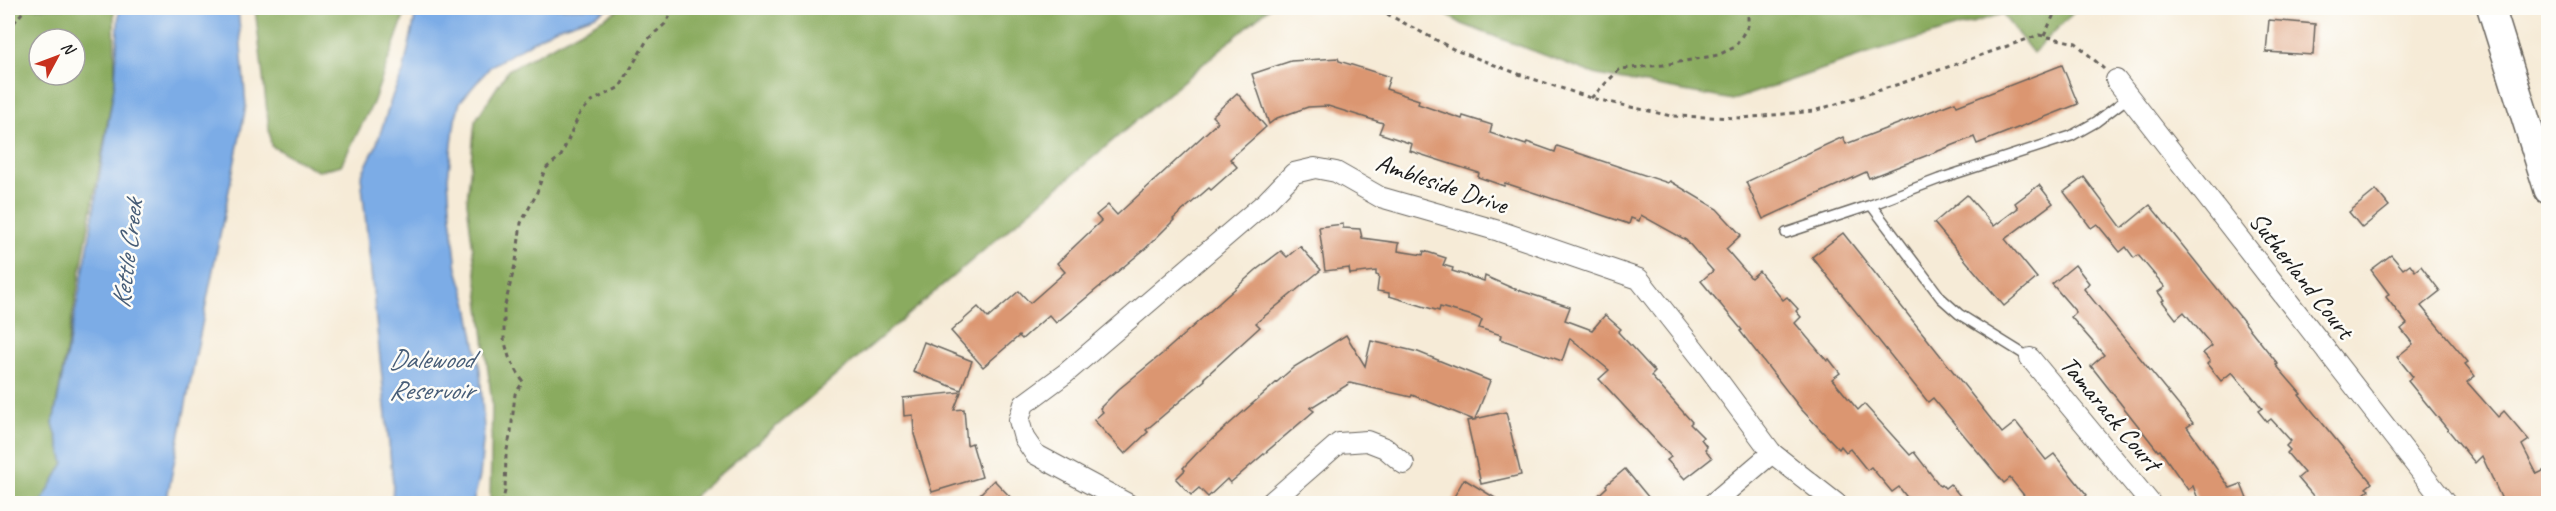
<svg xmlns="http://www.w3.org/2000/svg" width="2556" height="511" font-family="Caveat,sans-serif">
	<style>
		.forest { fill: #8aab5f; stroke: #53643e; stroke-width: 1.5; fill-rule: evenodd }
		.water { fill: #7bace6; stroke: #4c6481; stroke-width: 1.5 }
		.building { fill: #db9671 }
		.lines { fill: none; stroke-linecap: round; stroke-linejoin: round }
		.service-casing { stroke: #68645d; stroke-width: 12 }
		.minor-casing { stroke: #68645d; stroke-width: 22 }
		.secondary-casing { stroke: #68645d; stroke-width: 30 }
		.path { stroke: #68645d; stroke-width: 3; stroke-dasharray: 4.5 4.5; stroke-linecap: butt }
		.service { stroke: #fff; stroke-width: 9 }
		.minor { stroke: #fff; stroke-width: 20 }
		.secondary { stroke: #fff; stroke-width: 27 }
		.labels { text-anchor: middle; stroke-width: 5; stroke-linejoin: round; paint-order: stroke }
		.street-label { font-size: 26px; fill: #1c1c1c; stroke: #fdfcf7 }
		.water-label { font-size: 27px; font-style: italic; fill: #475d77; stroke: #fdfcf7 }
	</style>
	<rect width="100%" height="100%" fill="#fdfcf7"/>
	<filter id="ink" filterUnits="userSpaceOnUse"><feTurbulence type="fractalNoise" baseFrequency=".0167" numOctaves="2"/><feDisplacementMap in="SourceGraphic" scale="12" xChannelSelector="R" yChannelSelector="G"/><feConvolveMatrix kernelMatrix="1 2 1 2 8 2 1 2 1" color-interpolation-filters="sRGB"/></filter>
	<filter id="wash" filterUnits="userSpaceOnUse"><feTurbulence type="fractalNoise" baseFrequency=".008" numOctaves="4" result="noise"/><feDisplacementMap in="SourceGraphic" scale="24" xChannelSelector="R" yChannelSelector="G"/><feGaussianBlur stdDeviation="1.35" result="paint"/><feColorMatrix in="noise" values="0 0 0 0 0 0 0 0 0 0 0 0 0 0 0 0 0 1.4 0 .05"/><feComposite in="paint" operator="in"/></filter>
	<g filter="url(#wash)">
		<rect width="100%" height="100%" fill="#f6ebd7"/>
		<g class="forest">
			<path d="M8 8H114L115 81 53 423 64 463 41 503H8ZM39 39H75V75H39Z"/>
			<path d="M255 8H407L373 103 341 165 318 171 271 146Z"/>
			<path d="M622 8H1269L686 503H490L492 403 467 202 475 121 508 70Z"/>
			<path d="M1435 8H2078L2033 53 2002 14 1864 55 1733 100 1597 75 1462 24Z"/>
		</g>
		<g class="water">
			<path d="M119 8H238L246 106 166 503H41L64 463 53 423 88 247 115 81Z"/>
			<path d="M417 8H608L596 15 554 29 491 66 460 102 455 120 448 178 450 206 457 269 467 301 480 370 484 429 480 476 473 503H392L393 483 361 176 376 146 393 94 403 73Z"/>
		</g>
		<g id="blocks">
			<g class="building">
				<path d="M2269 20 2315 24 2313 55 2266 52Z"/>
				<path d="M1338 58 1339 61 1390 77 1386 89 1419 100 1418 104 1462 119 1463 116 1492 125 1490 133 1526 145 1527 142 1555 152 1557 146 1668 183 1670 181 1717 209 1741 235 1726 249 1751 278 1759 271 1783 300 1787 297 1798 309 1796 311 1801 317 1795 323 1827 361 1829 359 1840 373 1832 379 1858 410 1864 404 1910 455 1914 452 1940 486 1942 485 1945 488 1950 484 1967 504H1912L1899 487 1892 492 1871 467 1867 470 1850 449 1846 452 1841 446 1839 449 1801 409 1740 331 1742 330 1701 281 1713 271 1686 240 1641 215 1639 221 1631 218 1629 224 1505 183 1504 186 1478 177 1479 173 1410 151 1412 144 1379 133 1383 123 1328 106 1308 107 1277 118 1269 124 1252 74 1291 61Z"/>
				<path d="M2062 65 2078 104 1977 144 1974 137 1869 178 1866 172 1763 219 1746 182 1843 137 1846 144 1955 102 1957 106Z"/>
				<path d="M1237 93 1266 127 1230 159 1237 167 1211 190 1209 188 1173 219 1174 220 1146 248 1056 323 1049 315 1022 339 1019 336 983 367 951 331 978 307 988 318 1019 291 1030 303 1065 272 1057 263 1101 221 1096 215 1108 205 1117 215 1218 122 1212 116Z"/>
				<path d="M2084 177 2122 228 2150 205 2278 364 2276 365 2301 394 2299 395 2372 483 2366 488 2369 490 2364 494 2373 504H2320L2298 478 2304 473 2287 453 2290 450 2286 446 2291 441 2271 419 2267 422 2258 411 2262 408 2232 372 2221 381 2207 364 2210 361 2203 353 2212 346 2184 312 2176 319 2162 301 2164 300 2158 292 2165 287 2138 255 2134 258 2126 247 2120 252 2097 224 2091 228 2064 192Z"/>
				<path d="M2039 185 2053 203 2005 239 2037 278 2004 306 1934 223 1967 195 1994 226 2018 208 2015 203Z"/>
				<path d="M2376 190 2389 206 2362 228 2349 212Z"/>
				<path d="M1343 224V228L1360 229 1362 238 1399 243 1398 251 1423 255 1424 251 1446 258 1443 265 1453 268 1452 271 1484 281 1485 276 1512 288 1570 307 1565 320 1592 330 1605 315 1621 329 1618 332 1655 372 1651 376 1692 422 1690 424 1703 437 1701 439 1707 447 1705 449 1712 458 1685 479 1667 460 1671 457 1599 379 1609 370 1570 338 1562 361 1500 339 1501 335 1479 328 1482 320 1473 316 1440 307 1439 311 1389 296V293L1377 291 1379 276 1376 275V271L1350 274 1349 268 1325 271 1319 227Z"/>
				<path d="M1843 233 2002 433 2016 422 2046 460 2054 454 2087 495 2077 504H2031L2010 478 2004 483 1933 398 1928 402 1812 257Z"/>
				<path d="M1300 246 1321 270 1256 323 1260 327 1204 378 1205 380 1146 430 1148 432 1125 454 1094 420 1103 412 1100 408 1119 389 1162 354 1256 270 1281 251 1287 257Z"/>
				<path d="M2391 255 2403 269 2410 264 2415 271 2421 266 2440 291 2421 306 2468 362 2465 364 2475 376 2467 382 2498 417 2504 411 2529 440 2522 445 2537 474 2545 470 2548 478V504H2504L2482 456 2475 463 2408 381 2413 377 2397 357 2413 344 2401 329 2407 324 2386 297 2389 294 2371 270Z"/>
				<path d="M2075 265 2089 283 2084 289 2193 423 2187 427 2230 488 2241 484 2249 504H2200L2193 486 2188 490 2160 450 2158 451 2091 366 2104 355 2071 317 2076 312 2052 284Z"/>
				<path d="M1346 335 1365 366 1371 341 1418 352 1490 381 1475 419 1506 412 1521 475 1481 484 1467 421 1474 420 1412 395 1411 397 1350 383 1310 408 1314 411 1230 483 1227 479 1208 497 1199 488 1191 495 1176 479 1185 470 1183 468 1201 449 1294 367Z"/>
				<path d="M924 342 972 361 961 390 913 372Z"/>
				<path d="M961 392 954 410 964 409 967 445 972 443 982 477 932 492 914 434 913 415 904 416 903 398Z"/>
				<path d="M1625 469 1654 504H1589L1607 487 1606 485Z"/>
				<path d="M1464 479 1505 504H1450Z"/>
				<path d="M994 480 1017 504H970Z"/>
			</g>
		</g>
	</g>
	<g filter="url(#ink)">
		<use href="#blocks" fill-opacity="0" stroke="#68645d" stroke-width="1.5"/>
		<g class="lines">
			<g class="service-casing">
				<g id="service">
					<path d="M1786 233 1871 205"/>
					<path d="M2030 358 1959 314 1941 298 1871 205 1939 179 2071 136 2096 122 2129 97"/>
				</g>
			</g>
			<g class="minor-casing">
				<g id="minor">
					<path d="M2116 80 2446 504"/>
					<path d="M2030 358 2151 504"/>
					<path d="M1128 504 1035 454 1024 438 1019 420 1024 404 1066 373 1267 201 1294 173 1315 168 1336 172 1380 197 1499 231 1639 279 1709 368 1772 453 1837 504"/>
					<path d="M1269 504 1339 443 1367 441 1385 448 1404 464"/>
					<path d="M1712 504 1772 453"/>
				</g>
			</g>
			<g class="secondary-casing">
				<path id="secondary" d="M2491 8 2548 190"/>
			</g>
			<g class="path">
				<path d="M1380 8 1387 14 1455 50 1524 76 1591 98 1671 116 1743 118 1814 111 1902 83 2039 35 2076 43 2104 69"/>
				<path d="M8 30 26 8"/>
				<path d="M2044 36 2057 8"/>
				<path d="M1591 98 1620 69 1663 65 1718 55 1735 47 1748 26V8"/>
				<path d="M502 504 505 491 506 454 511 432 515 394 523 382 509 357 504 339V309L516 261 521 223 536 195 545 169 561 156 580 113 592 101 620 87 647 40 665 24 675 8"/>
			</g>
			<use href="#service" class="service"/>
			<use href="#minor" class="minor"/>
			<use href="#secondary" class="secondary"/>
		</g>
	</g>
	<g class="labels">
		<g class="street-label">
			<text transform="translate(1442 183) rotate(19)" y="9">Ambleside Drive</text>
			<text transform="translate(2302 275) rotate(52)" y="9">Sutherland Court</text>
			<text transform="translate(2111 413) rotate(50)" y="9">Tamarack Court</text>
		</g>
		<g class="water-label">
			<text transform="translate(127 254) rotate(-83)" y="9">Kettle Creek</text>
			<text x="431" y="368">Dalewood<tspan x="431" dy="31">Reservoir</tspan></text>
		</g>
	</g>
	<rect width="2556" height="511" fill="none" stroke="#fdfcf7" stroke-width="30"/>
	<g transform="translate(57 57) rotate(49)"><circle r="28" fill="#fdfcf7" stroke="#a3a29f" stroke-width="1.5"/>
	<path d="M0-4.5L10 22L0 15L-10 22Z" fill="#c8321e"/>
	<text y="-9" font-size="16" font-weight="bold" text-anchor="middle" fill="#1c1c1c">N</text>
	</g>
</svg>
